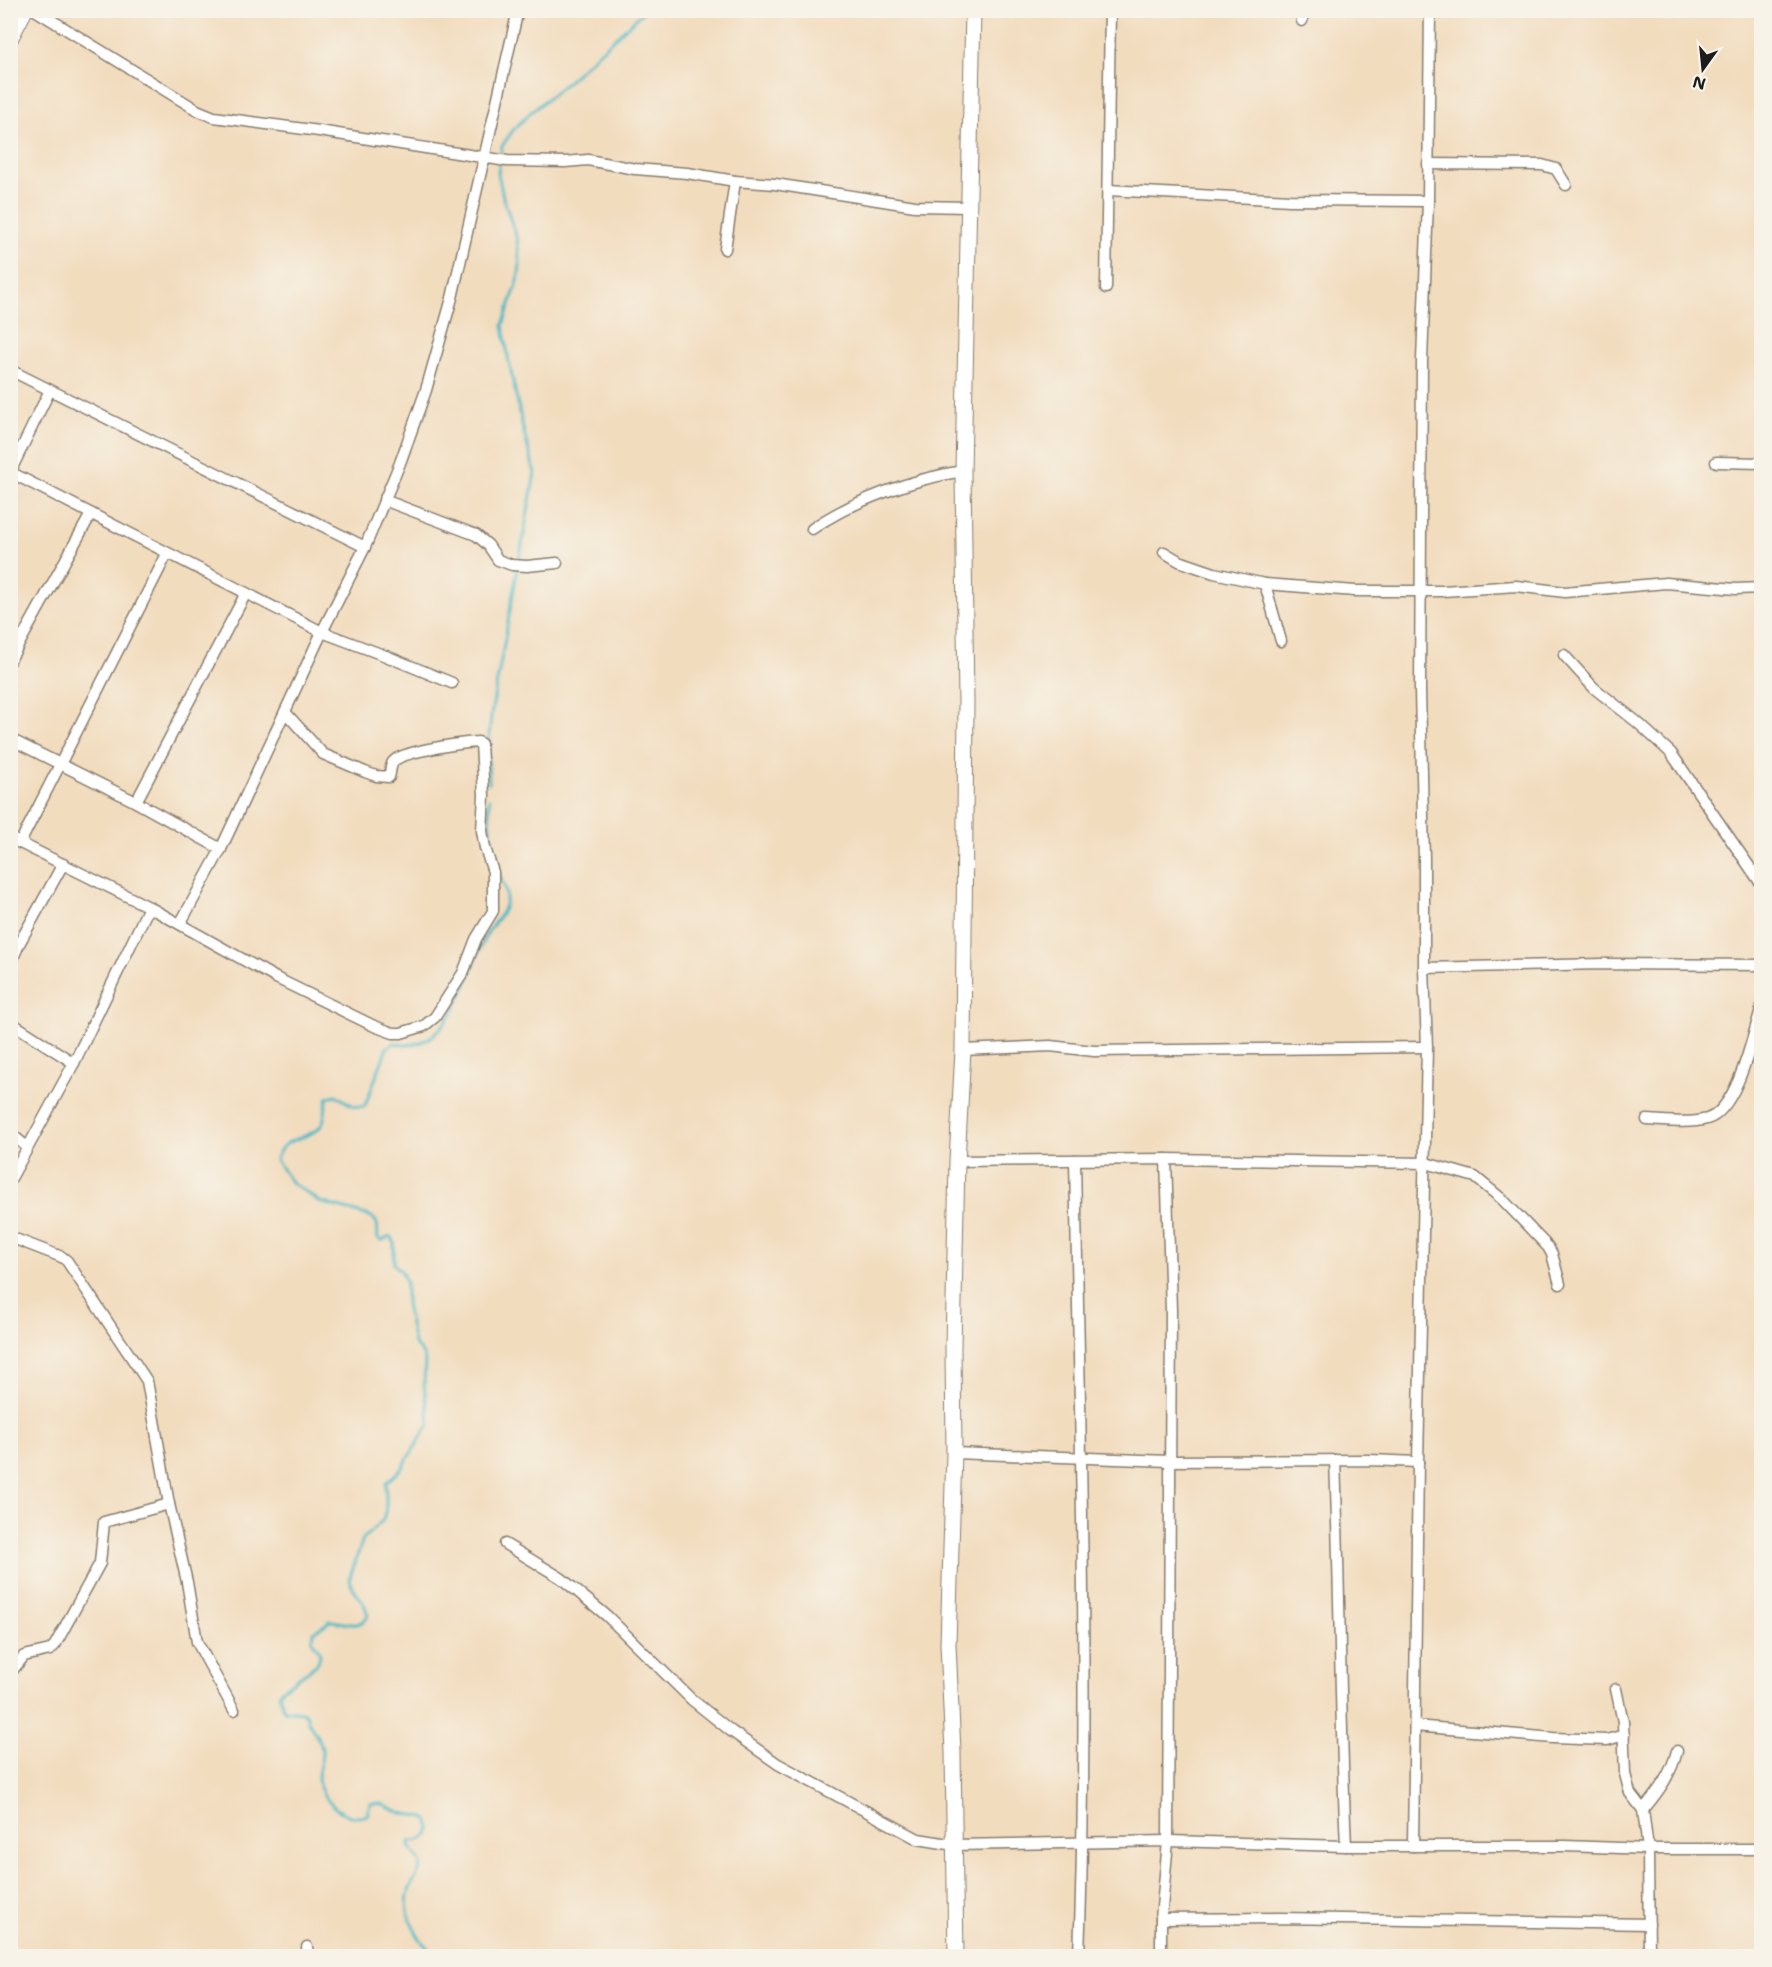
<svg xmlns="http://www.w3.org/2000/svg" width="1772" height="1967" font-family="'Shantell Sans',sans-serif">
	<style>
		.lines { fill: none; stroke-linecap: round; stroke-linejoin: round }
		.stream { stroke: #49b7c4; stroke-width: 3 }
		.street-casing { stroke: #877c6d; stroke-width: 13 }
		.secondary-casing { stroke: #877c6d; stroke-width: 17 }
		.street { stroke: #fff; stroke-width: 10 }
		.secondary { stroke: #fff; stroke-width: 15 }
	</style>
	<rect width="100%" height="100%" fill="#f7f3e8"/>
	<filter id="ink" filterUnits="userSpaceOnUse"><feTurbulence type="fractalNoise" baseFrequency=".0167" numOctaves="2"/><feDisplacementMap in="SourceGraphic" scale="12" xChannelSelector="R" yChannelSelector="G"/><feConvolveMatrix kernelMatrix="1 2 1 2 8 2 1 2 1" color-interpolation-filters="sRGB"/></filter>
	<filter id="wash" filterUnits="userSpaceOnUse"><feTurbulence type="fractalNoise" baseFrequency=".008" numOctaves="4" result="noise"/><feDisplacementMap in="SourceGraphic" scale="24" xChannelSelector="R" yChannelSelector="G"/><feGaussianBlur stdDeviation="1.35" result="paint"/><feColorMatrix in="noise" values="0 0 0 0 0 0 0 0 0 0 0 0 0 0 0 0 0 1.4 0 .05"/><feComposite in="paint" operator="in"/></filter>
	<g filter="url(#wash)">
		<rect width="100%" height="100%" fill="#f2dcbe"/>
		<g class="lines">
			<g class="stream">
				<path d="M489 783 488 751 491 715 535 473 523 429 508 357 503 325 518 281 520 265 517 239 503 197 498 173 502 146 514 129 531 112 565 84 645 10"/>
				<path d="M431 1956 432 1953C429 1947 423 1945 420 1939 410 1924 404 1908 409 1891 411 1884 420 1872 421 1866 421 1857 409 1852 410 1841 415 1841 420 1841 424 1838 431 1833 433 1823 425 1818 419 1814 409 1816 402 1813 390 1809 384 1801 370 1804L367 1815C347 1825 318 1797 318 1778 318 1769 323 1758 322 1749 320 1736 308 1727 307 1716L302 1712 284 1710 279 1694 281 1690 316 1665C323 1654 320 1650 312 1641L314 1632 330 1621C345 1621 357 1631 368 1616L365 1606 351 1585 350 1577 363 1539 383 1520 386 1509V1483L402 1468 429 1424V1420L424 1386 425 1361 423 1354 414 1344 406 1304V1284L402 1272 394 1264V1242L392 1238 389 1237 381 1241 378 1238C377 1228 380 1222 370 1216L320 1202 291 1182 276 1160C281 1137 303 1141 318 1129 327 1122 324 1106 328 1097L336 1095C345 1101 354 1109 365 1106L387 1048 394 1043C452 1058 467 971 487 934 494 920 508 912 506 894 505 885 499 876 497 868 490 845 489 822 489 799"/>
			</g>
		</g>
	</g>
	<g filter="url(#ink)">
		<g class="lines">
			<g class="street-casing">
				<g id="street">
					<path d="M35 10 197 110 214 117 319 131 507 161 565 162 588 160 635 169 687 173 735 181 775 184 915 206 969 207"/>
					<path d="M1302 21V10"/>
					<path d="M1428 164 1542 165 1556 169 1566 185"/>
					<path d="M1108 190 1290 200 1428 201"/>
					<path d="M725 249 735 181"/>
					<path d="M1106 288 1110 10"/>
					<path d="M10 370 365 547"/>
					<path d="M1716 462 1762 463"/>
					<path d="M10 472 322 632 386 656 452 683"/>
					<path d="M10 472 50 390"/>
					<path d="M384 500 476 535 488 545 498 560 512 565 527 566 557 563"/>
					<path d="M812 529C851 501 916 478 963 471"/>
					<path d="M1164 552 1179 561 1214 573 1265 584 1355 591H1443L1516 586 1565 592 1666 583 1736 589 1762 588"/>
					<path d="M1265 584 1281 641"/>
					<path d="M1564 655 1594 688 1637 722 1671 753 1762 885"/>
					<path d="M10 660 91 514"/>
					<path d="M10 739 136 802 221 849"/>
					<path d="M136 802 246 593"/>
					<path d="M10 838 149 907 276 978 374 1026 393 1033H401L424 1026 435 1017 463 973 476 939 493 911V872L485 848 482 831 484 795 481 744 478 742C462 743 406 751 395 760 390 763 391 772 389 777L376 776 365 772 323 754 285 712"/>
					<path d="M20 843 167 554"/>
					<path d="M180 924 221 849 322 632 365 547 400 463 426 390 452 298 518 10"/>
					<path d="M10 965 20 942 63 864"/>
					<path d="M1424 968 1602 964 1762 965"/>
					<path d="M10 1022 74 1063"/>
					<path d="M963 1050 1050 1046 1094 1051 1427 1047"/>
					<path d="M1647 1120C1667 1121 1688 1124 1707 1119 1738 1110 1753 1034 1762 1006"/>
					<path d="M10 1133 27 1147"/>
					<path d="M1075 1160C1080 1425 1089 1691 1079 1956"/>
					<path d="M957 1161 1166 1159 1426 1163 1475 1177 1503 1200 1548 1247 1552 1254 1560 1284"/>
					<path d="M10 1180 74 1063 149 907"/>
					<path d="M10 1237 62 1257 67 1261 147 1381 169 1504 187 1582 197 1642 234 1710"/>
					<path d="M954 1453 1169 1461 1369 1460 1418 1462"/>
					<path d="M1335 1460C1340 1589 1340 1718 1346 1846"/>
					<path d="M505 1544 561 1578 607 1616 691 1699 731 1731 778 1764 918 1839 955 1845 1168 1841 1346 1846H1565L1648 1849H1762"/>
					<path d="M10 1673 24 1656 50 1650 55 1645 100 1563 104 1522 169 1504"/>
					<path d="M1616 1689 1623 1722 1625 1774 1630 1793 1643 1810 1648 1849 1649 1956"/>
					<path d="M1415 1726 1553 1738 1607 1740 1624 1735"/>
					<path d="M1643 1810C1658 1792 1671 1775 1677 1751"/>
					<path d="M1413 1846 1418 1462 1427 1047 1424 968V859L1420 690 1422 361 1428 201 1430 10"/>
					<path d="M1161 1919 1279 1918 1649 1924"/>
					<path d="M307 1947 308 1956"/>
					<path d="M1161 1956V1919L1168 1841 1171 1310 1166 1159"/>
				</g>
			</g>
			<g class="secondary-casing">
				<g id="secondary">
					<path d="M10 39 25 10"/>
					<path d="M956 1956 953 1752 948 1644 954 1453 953 1348 957 1161 963 1050 966 704 963 471 973 10"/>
				</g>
			</g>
			<use href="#street" class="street"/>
			<use href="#secondary" class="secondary"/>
		</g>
	</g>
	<rect width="1772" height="1967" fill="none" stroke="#f7f3e8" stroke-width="36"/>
	<g transform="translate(1703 69) rotate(195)" stroke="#f7f3e8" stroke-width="4.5" paint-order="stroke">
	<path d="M0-4.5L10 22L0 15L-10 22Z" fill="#1c1c1c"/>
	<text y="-9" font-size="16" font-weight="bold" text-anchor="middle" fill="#1c1c1c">N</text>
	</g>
</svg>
